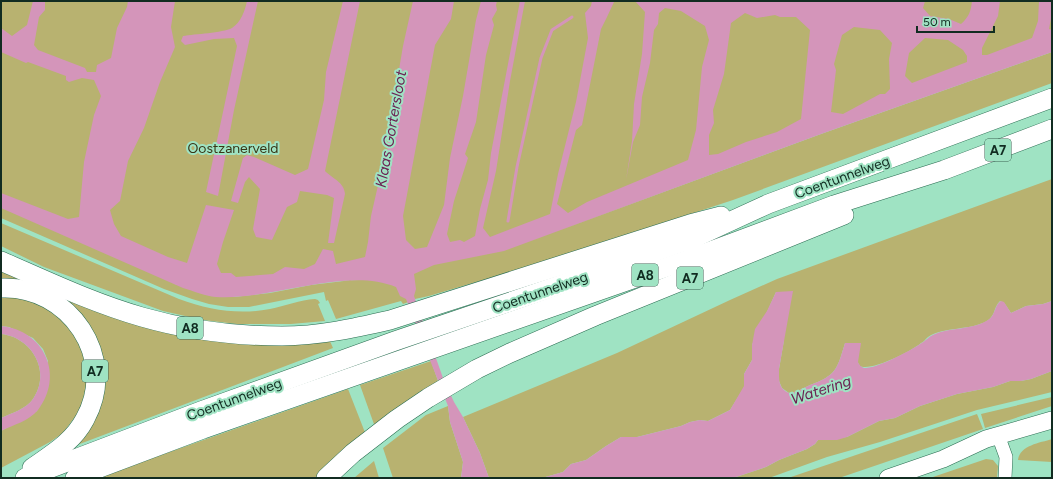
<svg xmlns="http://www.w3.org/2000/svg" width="1053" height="479" font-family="Figtree,sans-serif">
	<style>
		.green { fill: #b8b270; fill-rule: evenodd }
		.water { fill: #d495ba; fill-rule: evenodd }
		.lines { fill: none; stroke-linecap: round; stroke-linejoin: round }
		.stream { stroke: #d495ba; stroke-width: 3 }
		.minor-casing { stroke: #296c51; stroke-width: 14 }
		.major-casing { stroke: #296c51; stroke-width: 18 }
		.highway-casing { stroke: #296c51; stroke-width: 20 }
		.minor { stroke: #fff; stroke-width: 13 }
		.major { stroke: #fff; stroke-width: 17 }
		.highway { stroke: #fff; stroke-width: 19 }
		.labels { text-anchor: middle; stroke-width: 4; stroke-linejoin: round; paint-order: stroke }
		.shield { fill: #9fe3c3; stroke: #3c6352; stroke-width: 1 }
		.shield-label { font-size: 13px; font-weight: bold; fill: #112c21 }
		.park-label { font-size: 14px; fill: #383516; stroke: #9fe3c3 }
		.street-label { font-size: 14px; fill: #112c21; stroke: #9fe3c3 }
		.water-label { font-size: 15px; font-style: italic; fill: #6b2152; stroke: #9fe3c3 }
	</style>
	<rect width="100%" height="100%" fill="#9fe3c3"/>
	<g class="green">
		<path d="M1 1H1052V47L555 232 821 134 1052 52V83L733 200 560 257 429 296 415 299V298L414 300 403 304 401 301 336 319 328 300 326 301 324 292 249 307H228L209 304 192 299 164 289 1 218ZM352 280 311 285 270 293 234 297 207 295 175 284 360 280Z"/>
		<path d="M1052 179V301L1043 304 1026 306 1011 313 1005 304 1000 301C993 308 996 315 987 321 969 331 945 326 928 337 925 339 924 342 921 343 912 351 870 372 860 366L845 343C837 369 837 375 810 385 803 388 798 392 789 393L782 388 779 381V369L784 340 776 292 752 345V360L744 374 745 386 730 410 708 421 700 420 690 422 681 426 637 437H621L606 446 586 460 571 464 563 472 542 478H489L480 453 463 417 617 353 730 300 777 279Z"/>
		<path d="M1 223 179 299C209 310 239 315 270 309 285 306 300 300 315 299L318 300 320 303 318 304 325 321 291 324H237L203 320 163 311 44 267 1 246Z"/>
		<path d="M1 265 94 305 329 339 333 348 77 445C85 429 97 411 103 395 110 375 103 353 94 335L1 281Z"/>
		<path d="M1 297H20L53 311 73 330 85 358 87 384 80 410 63 433 50 442 1 468V431L37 411 48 361 43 349 33 338 9 327 1 326Z"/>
		<path d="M1 334C32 337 52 372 33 399 26 409 12 413 1 418Z"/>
		<path d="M431 361 438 381 375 427 360 385Z"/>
		<path d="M1052 371V392L977 410 880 442 827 457 769 478H733L766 467 779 460 807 449 815 444 818 440 847 437 879 421 895 418 920 406 957 394 993 387 1010 381H1021L1031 379Z"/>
		<path d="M348 389 366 435 317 478H96Z"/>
		<path d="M1052 397V406L985 428 981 414Z"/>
		<path d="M448 406 450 422 463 462 461 478H393L383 448 426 415Z"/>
		<path d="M977 414 983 429 839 478H788Z"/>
		<path d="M1052 439V462L1018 460C1020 445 1040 443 1052 439Z"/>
		<path d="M986 459 993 460 998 466 997 478H930Z"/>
		<path d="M374 461 379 478H354Z"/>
	</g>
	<g class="water">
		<path d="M33 1H45V10L39 17 34 45 38 50 85 68 87 72H96L97 65 111 58 117 28 127 7 128 1H175L171 27 175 47 160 82 144 128 128 161 120 201 110 210 114 224 121 236 168 257 187 263 206 205 234 210 223 242 217 264 221 273H231L236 277 273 274 285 267 304 269 315 264 323 249 333 251 336 264 365 257 368 242 371 216 379 181 380 170 387 152 391 117 403 46 413 1H454L451 19 435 45 403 216 406 240 415 249 427 247 444 205 450 158 463 96 476 20 481 1H497L496 5 497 10 492 19 494 25 486 55 476 122 465 154 468 158 454 201 447 234 450 242 460 240 464 242 475 236 480 209 488 180 491 153 520 1H525L510 81 496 171 483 228 490 237 550 214 558 174 576 102 588 38 585 13 591 6 592 1H621L614 2 607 17 601 29 582 125 576 130 557 204 568 213 587 202 688 160 696 130 702 67 709 40 705 26 681 11 665 8 659 13 658 24 654 30 650 63 642 97 640 125 633 142 626 180 632 141 634 104 642 54 645 12 635 1H925L923 8 930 16 949 19 961 24C969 17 971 11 972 1H1000L998 16 982 48V55H987L1032 38 1038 21 1039 1H1052V13L1049 29 1052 30V52L821 134 504 251 434 265 414 274 416 289 414 296 443 378 454 402 463 417 480 453 489 478H461L463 462 450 422 448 406 406 299 400 296 396 287C345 266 271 301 216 297 204 296 194 291 183 288L1 208V193L68 219 79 217 84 162 94 115 101 96 94 80 82 78 69 82 66 80V76L28 62 26 63 1 52V28L12 36 27 25ZM745 13 757 18 775 15 780 17H796L810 30 801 119 777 132 746 142 718 154 709 155V135L714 123 713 110 724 74 731 23ZM854 27 880 30 892 43 889 59 890 89 885 94H880L843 114 831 112 836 70 834 64 842 35ZM925 38 948 40 963 50 967 56V62L912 83 905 76 909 53Z"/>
		<path d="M247 1H258L234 110 218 196 206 192 237 46 234 38 214 39 185 45 181 41 183 36C195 34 222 33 232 28 241 22 245 11 247 1Z"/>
		<path d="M343 1H360L325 171C333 179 344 182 345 194L334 243H328L334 198 327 195 300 191 297 202 287 207 272 240 256 237 253 229 260 189 249 177 245 182 238 203 231 201 243 158 247 155 254 157 295 175 308 169 324 100 326 72Z"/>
		<path d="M793 291 779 369C779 379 778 389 789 393 798 392 803 388 810 385 837 375 837 369 845 343H861L858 362C859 365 861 367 864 368 876 369 910 351 920 344 926 341 929 336 935 334 952 327 972 330 988 320 996 315 994 305 1001 301L1004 302 1011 313 1026 306 1043 304 1052 301V371L1031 379 1021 381H1010L993 387 957 394 920 406 895 418 879 421 847 437 837 440H818L815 444 807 449 779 460 766 467 733 478H542L563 472 571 464 586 460 606 446 621 437H637L681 426 690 422 700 420 708 421 730 410 744 386V374L752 360V345L755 329 767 311 776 292Z"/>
		<path d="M1 326C44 330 65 375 38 410 29 421 13 425 1 431V418C12 413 26 409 33 399 52 372 32 337 1 334Z"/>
	</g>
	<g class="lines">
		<path class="stream" d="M508 221 517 167 541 58 552 30 572 17"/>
		<g class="minor-casing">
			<path id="minor" d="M998 435 1006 457 1005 478"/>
		</g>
		<g class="major-casing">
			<path id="major" d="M888 478 943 459 986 439 1052 420"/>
		</g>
		<g class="highway-casing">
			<g id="highway">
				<path d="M1 261C47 281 93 303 142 317 187 330 236 336 282 336 319 336 355 328 390 320L690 224 721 216"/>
				<path d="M1 288C69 285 119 358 85 419 73 442 52 454 32 468"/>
				<path d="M25 478 201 411 395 341 601 271 694 238 768 204 1052 98"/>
				<path d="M75 478 94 470 203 429 684 261 834 205 944 170 1052 129"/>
				<path d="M326 478 353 453 397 419 428 398 477 369 510 353 595 316 844 215"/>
			</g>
		</g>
		<use href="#minor" class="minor"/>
		<use href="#major" class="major"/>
		<use href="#highway" class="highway"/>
	</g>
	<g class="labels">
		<g class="shield">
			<rect x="985" y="139" width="26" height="22" rx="3"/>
			<rect x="632" y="264" width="26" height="22" rx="3"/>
			<rect x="677" y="267" width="26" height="22" rx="3"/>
			<rect x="177" y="317" width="26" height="22" rx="3"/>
			<rect x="82" y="360" width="26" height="22" rx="3"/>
		</g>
		<g class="shield-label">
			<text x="998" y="155">A7</text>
			<text x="645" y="280">A8</text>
			<text x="690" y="283">A7</text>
			<text x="190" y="333">A8</text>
			<text x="95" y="376">A7</text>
		</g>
		<g class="park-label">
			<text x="233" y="153">Oostzanerveld</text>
		</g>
		<g class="street-label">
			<text transform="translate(842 177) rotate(-20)" y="5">Coentunnelweg</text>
			<text transform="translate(540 292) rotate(-19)" y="5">Coentunnelweg</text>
			<text transform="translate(234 399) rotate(-20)" y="5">Coentunnelweg</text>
		</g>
		<g class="water-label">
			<text transform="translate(391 129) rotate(-80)" y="5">Klaas Gortersloot</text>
			<text transform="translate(821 390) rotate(-18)" y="5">Watering</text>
		</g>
	</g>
	<rect width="1053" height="479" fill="none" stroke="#112c21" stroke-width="4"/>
	<path d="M917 26v6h77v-6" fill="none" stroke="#112c21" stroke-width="2"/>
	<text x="923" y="26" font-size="12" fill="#112c21" stroke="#9fe3c3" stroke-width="3" paint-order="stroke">50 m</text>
</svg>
